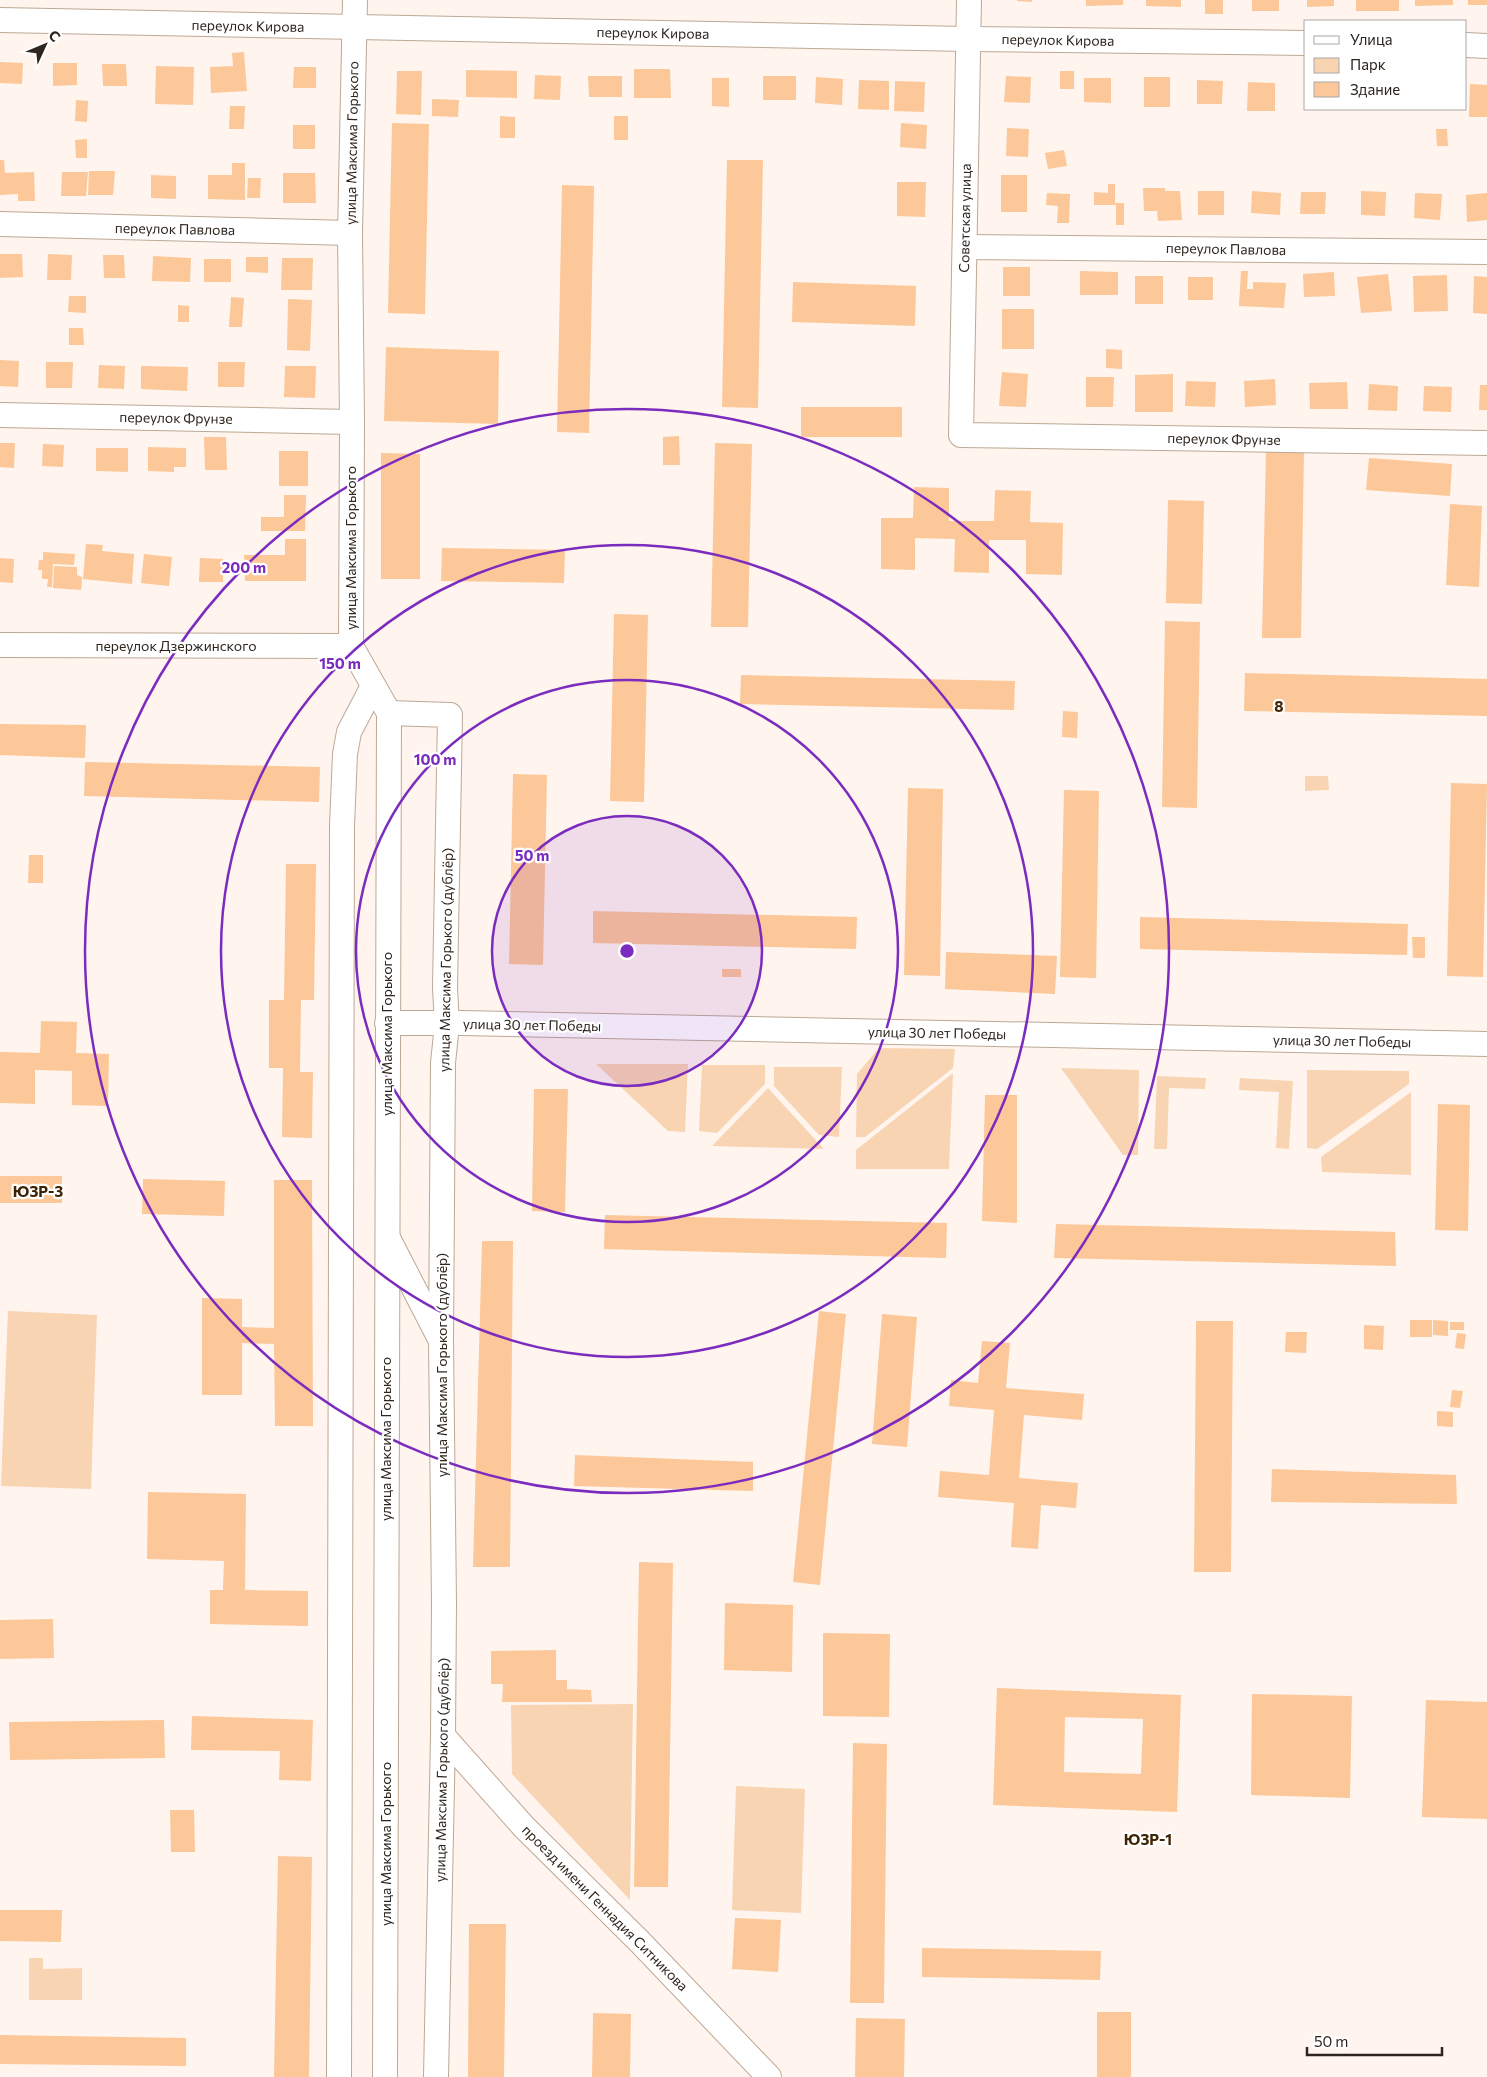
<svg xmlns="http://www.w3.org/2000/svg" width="1487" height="2077" font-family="Commissioner,sans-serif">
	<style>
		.green { fill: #f9d4b3 }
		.building { fill: #fcc899; fill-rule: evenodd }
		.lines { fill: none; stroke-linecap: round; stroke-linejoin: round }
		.minor-casing { stroke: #bda895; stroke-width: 26 }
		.minor { stroke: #fff; stroke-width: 24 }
		.ring { fill: none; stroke: #7b2cbf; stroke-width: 2.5 }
		.labels { text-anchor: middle; stroke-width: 4.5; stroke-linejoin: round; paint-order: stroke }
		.street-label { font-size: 14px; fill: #2d251e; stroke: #fff }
		.neighbourhood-label { font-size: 15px; font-weight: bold; fill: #3f2305; stroke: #fff }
		.centre { fill: #7b2cbf; stroke: #fff; stroke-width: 2.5 }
		.ring-label { font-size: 15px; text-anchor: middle; font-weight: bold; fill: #7b2cbf; stroke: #fff; stroke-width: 4.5; stroke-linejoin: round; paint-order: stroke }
	</style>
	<rect width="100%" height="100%" fill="#fff5ee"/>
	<g class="green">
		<path d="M1305 776H1328L1329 790 1305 791Z"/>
		<path d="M879 1048 955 1049 953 1068 865 1137H856L857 1074Z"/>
		<path d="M596 1064H688L685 1132 668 1131Z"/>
		<path d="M702 1065H765V1084L717 1133 699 1131Z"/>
		<path d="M774 1067H842L839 1137 819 1135 774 1086Z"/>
		<path d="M1061 1068 1139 1070 1138 1155H1123Z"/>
		<path d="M1307 1070 1409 1071V1084L1317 1149 1307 1148Z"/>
		<path d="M953 1073 949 1169H856V1150Z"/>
		<path d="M1157 1076 1206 1078 1205 1089 1169 1088 1167 1149H1154Z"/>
		<path d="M1240 1078 1293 1081 1289 1149 1276 1148 1279 1092 1239 1090Z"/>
		<path d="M768 1088 824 1149 712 1146Z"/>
		<path d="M1411 1092V1175L1322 1172 1321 1157Z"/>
		<path d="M8 1311 97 1315 91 1489 1 1486Z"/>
		<path d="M633 1704 630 1900 512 1774 511 1705Z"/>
		<path d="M736 1786 805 1789 801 1913 732 1910Z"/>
		<path d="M29 1958H43V1969L82 1968V2000H29Z"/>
	</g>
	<g class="building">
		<path d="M1017 0H1032V2L1017 1Z"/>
		<path d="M1086 0H1123V5L1086 6Z"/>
		<path d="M1146 0H1181V7L1146 6Z"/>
		<rect x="1205" y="0" width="18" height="14"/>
		<rect x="1252" y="0" width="27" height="11"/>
		<path d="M1307 0H1334V6L1307 7Z"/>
		<rect x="1356" y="0" width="43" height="11"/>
		<path d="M1415 0H1453V5L1415 6Z"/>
		<rect x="1468" y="0" width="19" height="5"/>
		<path d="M244 52 247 91 211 93 210 67 233 66 232 53Z"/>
		<path d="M0 62 23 63 22 84 0 83Z"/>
		<path d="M53 63H77V85L53 86Z"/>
		<path d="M102 64H126L127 86H103Z"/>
		<path d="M156 66 194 67 193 105 155 104Z"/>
		<path d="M294 67H316V88H293Z"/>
		<path d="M634 69H670L671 98H634Z"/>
		<path d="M466 70 517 71V98L466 97Z"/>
		<path d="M397 71H422L421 115 396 114Z"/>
		<rect x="1060" y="71" width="14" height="18"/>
		<path d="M535 75 561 76 560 100 534 99Z"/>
		<path d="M588 76H622V97H589Z"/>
		<rect x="763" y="76" width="33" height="24"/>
		<path d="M1006 76 1031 77 1030 103 1004 102Z"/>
		<path d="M816 77 843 79 842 105 815 103Z"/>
		<rect x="1144" y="77" width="26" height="30"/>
		<path d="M712 78H729V107L712 106Z"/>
		<path d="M1084 78H1111V103L1084 102Z"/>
		<path d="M859 80 889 81V110L858 109Z"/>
		<path d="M1197 80 1223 81 1222 104H1197Z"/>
		<path d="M895 81 925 82 924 112 894 111Z"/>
		<path d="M1248 82 1275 83V111H1247Z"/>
		<path d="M1470 84 1487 85V117H1469Z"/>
		<path d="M432 99 459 100 458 117 432 116Z"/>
		<path d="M76 100 88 101 87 122 75 121Z"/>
		<path d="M230 106H245L244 129H229Z"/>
		<path d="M500 116 515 117V138H500Z"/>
		<rect x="614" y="116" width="14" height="24"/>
		<path d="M392 123 429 124 425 314 388 313Z"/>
		<path d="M901 123 927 125 926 149 900 147Z"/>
		<rect x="293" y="125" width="22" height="24"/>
		<path d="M1007 128 1029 129 1028 157 1006 156Z"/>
		<path d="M1436 129H1447L1448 146H1437Z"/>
		<path d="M87 139V158H76L75 140Z"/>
		<path d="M1064 150 1067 166 1048 169 1045 153Z"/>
		<path d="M0 160H4L5 173 34 172 35 201H18V194L0 195Z"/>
		<path d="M727 160H763L758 408 722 407Z"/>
		<path d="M232 163H245V200L208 199V175H232Z"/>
		<path d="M89 171H115L113 195H88Z"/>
		<path d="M62 172H88L86 196H61Z"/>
		<path d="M283 173H315L316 203H283Z"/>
		<path d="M151 175 176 176V199L151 198Z"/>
		<rect x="1001" y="175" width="26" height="37"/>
		<path d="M248 178H261L260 198H247Z"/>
		<path d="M897 182H926L925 217 897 216Z"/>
		<path d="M1108 184H1115V203H1124V225H1116V205H1094V192L1108 193Z"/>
		<path d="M562 185 594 186 589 433 557 432Z"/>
		<path d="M1143 188H1165V191H1180L1182 220 1158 221 1157 211H1144Z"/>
		<rect x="1198" y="191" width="26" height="24"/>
		<path d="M1252 191 1281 193 1280 215 1251 213Z"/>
		<path d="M1361 191 1386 192 1385 216 1361 215Z"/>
		<path d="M1301 192H1326L1325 214H1300Z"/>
		<path d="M1047 193 1070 194 1069 223H1057L1058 206 1046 205Z"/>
		<path d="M1415 193 1442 194 1440 220 1414 218Z"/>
		<path d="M1487 193V220L1467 222 1466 195Z"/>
		<path d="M0 254H22L23 277 0 278Z"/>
		<path d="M48 254 72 255 71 280H47Z"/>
		<path d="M103 255H124L125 278H104Z"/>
		<path d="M153 256 191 258 190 282 152 281Z"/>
		<path d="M246 257H268V273L246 272Z"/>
		<path d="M282 258H313L312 290H281Z"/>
		<rect x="204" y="259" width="27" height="23"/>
		<rect x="1003" y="267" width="27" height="29"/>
		<path d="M1080 271 1118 272V295H1080Z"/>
		<path d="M1241 271H1248L1247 289H1253V282L1286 283 1284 308 1239 306Z"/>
		<path d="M1334 272 1335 296 1304 297 1303 274Z"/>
		<path d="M1388 274 1392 311 1361 313 1357 277Z"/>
		<path d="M1447 275 1448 311 1414 312 1413 276Z"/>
		<rect x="1135" y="276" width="28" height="28"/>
		<path d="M1474 276 1487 277V314L1473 313Z"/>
		<rect x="1188" y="277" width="25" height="23"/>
		<path d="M793 282 916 286 915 326 792 322Z"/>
		<path d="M69 296H86V313L68 312Z"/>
		<path d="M231 297 244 298 242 327H229Z"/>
		<path d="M288 299 312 300 310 351 287 350Z"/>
		<path d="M178 305 189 306V322H178Z"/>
		<rect x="1002" y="309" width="32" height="40"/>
		<path d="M69 328H83L84 345H69Z"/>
		<path d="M386 347 499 351 498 424 384 421Z"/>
		<path d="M1106 349 1122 350V369L1106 368Z"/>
		<path d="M0 360 19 361 18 387 0 386Z"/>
		<path d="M46 362H73L72 388H46Z"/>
		<path d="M218 362H245L244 387H218Z"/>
		<path d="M99 365 125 366 124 389 98 388Z"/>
		<path d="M141 366 188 367 187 391 141 389Z"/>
		<path d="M285 366H316L315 398 284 397Z"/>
		<path d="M1002 372 1028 374 1026 407 999 406Z"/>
		<path d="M1173 374V412H1135V375Z"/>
		<path d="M1086 377H1114L1113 407H1086Z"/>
		<path d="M1275 379 1276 405 1245 407 1244 381Z"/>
		<path d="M1186 381 1216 382 1215 407 1185 406Z"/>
		<path d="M1347 382 1348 409H1310L1309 383Z"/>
		<path d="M1369 384 1398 386 1397 411 1368 410Z"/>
		<path d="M1480 385H1487V410H1479Z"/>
		<path d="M1424 386 1452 387 1451 412 1423 411Z"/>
		<rect x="801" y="407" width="101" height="30"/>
		<path d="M679 436 680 465H663V437Z"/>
		<path d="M204 437H226L227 470H205Z"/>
		<path d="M0 443H15L14 468 0 467Z"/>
		<path d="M715 443 752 444 748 627H711Z"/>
		<path d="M43 444 64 445 63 467 42 466Z"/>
		<path d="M148 447 186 448V467H174V472L148 471Z"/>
		<path d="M96 448H128V472L96 471Z"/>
		<path d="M1266 448 1304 449 1301 638H1262Z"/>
		<rect x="279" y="451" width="29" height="35"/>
		<path d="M381 453 420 454V579H381Z"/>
		<path d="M1369 458 1452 464 1450 496 1366 490Z"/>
		<path d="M914 487 949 488V521H994L995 490 1031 491 1030 522 1063 523 1062 575 1026 574V540H989V573L954 572 955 539 915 538V570L881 569V518H913Z"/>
		<path d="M284 495H306L305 531H261V517H284Z"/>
		<path d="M1168 500 1204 501 1202 604 1166 603Z"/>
		<path d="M1450 504 1482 506 1479 587 1446 585Z"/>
		<path d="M285 539H306V581H245L244 555H285Z"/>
		<path d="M86 544 103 545 102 551 134 554 132 584 83 579Z"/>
		<path d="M442 548 565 550 564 583 441 581Z"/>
		<path d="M43 552 75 554 74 565 53 564 52 587H47L48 579H42V570H38L39 560H43Z"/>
		<path d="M144 554 172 557 169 586 141 583Z"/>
		<path d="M0 558 14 559 13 583 0 582Z"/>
		<path d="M200 558 223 559V582H199Z"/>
		<path d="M54 566 77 567V575L82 577 81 590 53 588Z"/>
		<path d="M614 614 648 615 644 802 610 801Z"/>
		<path d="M1165 621 1200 622 1197 808 1162 807Z"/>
		<path d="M1245 673 1487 679V716L1244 711Z"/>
		<path d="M741 675 1015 681 1014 710 740 704Z"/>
		<path d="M1063 711 1078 712 1077 738 1062 737Z"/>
		<path d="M0 724 86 725 85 758 0 755Z"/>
		<path d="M85 762 320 767 319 802 84 796Z"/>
		<path d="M513 774 547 775 543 965 509 964Z"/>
		<path d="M1451 783 1487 784 1483 977 1447 976Z"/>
		<path d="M908 788 943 789 940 976 904 975Z"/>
		<path d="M1064 790 1099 791 1096 978 1060 977Z"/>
		<path d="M29 855H43V883H28Z"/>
		<path d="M286 864H316L314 1000H301L300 1072H313L312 1138 282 1137 283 1068H269V1000H284Z"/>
		<path d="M593 911 857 917 856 949 593 943Z"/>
		<path d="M1140 917 1408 924 1407 955 1140 949Z"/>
		<path d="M1412 937H1425V958H1413Z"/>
		<path d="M946 952 1057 956 1055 994 945 989Z"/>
		<rect x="722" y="969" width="19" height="8"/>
		<path d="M41 1021 77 1022 76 1053 109 1054 108 1106 72 1105V1071L35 1070V1104L0 1103V1052L40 1053Z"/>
		<path d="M534 1089H568L565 1212 532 1211Z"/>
		<path d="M985 1095H1017V1223L982 1221Z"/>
		<path d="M1438 1104 1470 1105 1468 1231 1435 1230Z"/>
		<rect x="0" y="1176" width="62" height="27"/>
		<path d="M143 1179 225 1181 224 1216 142 1214Z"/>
		<path d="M274 1180H312L313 1426H275L274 1344 242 1343V1395H202V1298L242 1299V1327L274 1328Z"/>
		<path d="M605 1215 947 1223 946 1258 604 1249Z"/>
		<path d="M1056 1224 1395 1232 1396 1266 1054 1258Z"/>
		<path d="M482 1241H513L510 1567H473Z"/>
		<path d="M819 1311 846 1314 820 1585 793 1582Z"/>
		<path d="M882 1314 917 1317 907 1447 872 1444Z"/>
		<rect x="1410" y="1320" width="22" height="17"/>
		<path d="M1433 1320 1448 1321V1336L1433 1335Z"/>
		<path d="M1196 1321H1233L1231 1572H1194Z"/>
		<rect x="1450" y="1322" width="14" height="8"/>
		<path d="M1364 1325 1384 1326 1383 1350 1364 1349Z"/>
		<path d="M1286 1332H1307L1306 1353 1285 1352Z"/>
		<path d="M1457 1333 1466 1334 1464 1349 1455 1348Z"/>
		<path d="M982 1341 1010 1343 1006 1388 1084 1394 1082 1420 1024 1415 1019 1478 1078 1483 1076 1508 1041 1505 1038 1549 1011 1547 1014 1503 938 1497 940 1471 989 1475 994 1410 949 1406 951 1380 978 1383Z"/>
		<path d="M1452 1390 1463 1391 1460 1408 1450 1407Z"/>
		<path d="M1437 1411 1453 1412V1427L1437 1426Z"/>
		<path d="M575 1455 753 1462V1491L574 1486Z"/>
		<path d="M1272 1469 1456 1475 1457 1504 1271 1502Z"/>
		<path d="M148 1492 246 1494 245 1590 308 1591V1626L210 1624V1590H223L224 1561 147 1559Z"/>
		<path d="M639 1562 673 1563 668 1887H634Z"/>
		<path d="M725 1603 793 1605 792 1672 724 1670Z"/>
		<path d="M53 1619 54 1658 0 1659V1620Z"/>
		<path d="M823 1633 890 1634 889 1717 823 1716Z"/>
		<path d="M556 1650V1680H567V1689L591 1690 592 1702H502L503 1684H491V1651Z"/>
		<path d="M997 1688 1181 1695 1177 1812 993 1805ZM1065 1717 1143 1719 1141 1774 1064 1772Z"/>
		<path d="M1252 1694 1352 1696 1350 1798 1251 1795Z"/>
		<path d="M1426 1700 1487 1702V1819L1422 1817Z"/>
		<path d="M192 1716 313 1720 311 1781 279 1780 280 1751 191 1750Z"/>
		<path d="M164 1720 165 1758 10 1760 9 1722Z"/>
		<path d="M853 1743 887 1744 884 2003H850Z"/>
		<path d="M170 1810H194L195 1852H171Z"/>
		<path d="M278 1856 312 1857 309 2077H274Z"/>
		<path d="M0 1910H62L61 1942 0 1941Z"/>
		<path d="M735 1918 781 1920 778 1972 732 1969Z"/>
		<path d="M469 1924H506L504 2077H468Z"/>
		<path d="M922 1948 1101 1951 1100 1980 922 1977Z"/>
		<rect x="1097" y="2012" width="34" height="65"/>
		<path d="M593 2013 631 2014 630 2077H592Z"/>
		<path d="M856 2018 905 2019 904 2077H855Z"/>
		<path d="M0 2035 186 2038V2066L0 2064Z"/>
	</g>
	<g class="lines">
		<g class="minor-casing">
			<g id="minor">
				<path d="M355 0 350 233 352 422 351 646 389 713 385 2077"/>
				<path d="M969 0 961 435 1487 443"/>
				<path d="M0 20 968 39 1306 43"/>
				<path d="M1466 45 1487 46"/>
				<path d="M0 224 350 233"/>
				<path d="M965 247 1487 252"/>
				<path d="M0 415 352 422"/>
				<path d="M0 645 351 646"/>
				<path d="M389 713 450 715 445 988 447 1024 443 1063 441 1341 444 1604 443 1736 436 2077"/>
				<path d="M387 1023H462L1487 1044"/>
				<path d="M389 1240 440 1339"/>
				<path d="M443 1736 524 1827 640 1942 769 2077"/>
				<path d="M339 2077 342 826 345 754 349 732 373 686"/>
			</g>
		</g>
		<use href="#minor" class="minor"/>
	</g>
	<circle cx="627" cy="951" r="135" fill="#7b2cbf" fill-opacity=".12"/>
	<g class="ring">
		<circle cx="627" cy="951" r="135"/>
		<circle cx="627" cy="951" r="271"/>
		<circle cx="627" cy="951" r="406"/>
		<circle cx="627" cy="951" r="542"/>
	</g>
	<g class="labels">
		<g class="street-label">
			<text transform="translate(248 26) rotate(1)" y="5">переулок Кирова</text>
			<text transform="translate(653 33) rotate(1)" y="5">переулок Кирова</text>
			<text transform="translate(1058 40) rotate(1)" y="5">переулок Кирова</text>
			<text transform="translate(352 143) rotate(-89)" y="5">улица Максима Горького</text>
			<text transform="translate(965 218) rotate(-89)" y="5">Советская улица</text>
			<text transform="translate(175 229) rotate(1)" y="5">переулок Павлова</text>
			<text transform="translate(1226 249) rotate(1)" y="5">переулок Павлова</text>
			<text transform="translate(176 418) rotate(1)" y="5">переулок Фрунзе</text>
			<text transform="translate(1224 439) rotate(1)" y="5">переулок Фрунзе</text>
			<text transform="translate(351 548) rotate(-90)" y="5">улица Максима Горького</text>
			<text x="176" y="651">переулок Дзержинского</text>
			<text transform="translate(446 960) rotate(-89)" y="5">улица Максима Горького (дублёр)</text>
			<text transform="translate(532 1025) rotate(1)" y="5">улица 30 лет Победы</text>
			<text transform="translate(937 1033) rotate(1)" y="5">улица 30 лет Победы</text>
			<text transform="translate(387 1034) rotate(-90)" y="5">улица Максима Горького</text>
			<text transform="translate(1342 1041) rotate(1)" y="5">улица 30 лет Победы</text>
			<text transform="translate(442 1365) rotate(-90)" y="5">улица Максима Горького (дублёр)</text>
			<text transform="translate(386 1439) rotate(-90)" y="5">улица Максима Горького</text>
			<text transform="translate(442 1770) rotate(-89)" y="5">улица Максима Горького (дублёр)</text>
			<text transform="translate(386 1844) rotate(-90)" y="5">улица Максима Горького</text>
			<text transform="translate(605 1908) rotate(45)" y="5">проезд имени Геннадия Ситникова</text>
		</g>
		<g class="neighbourhood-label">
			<text x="1279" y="712">8</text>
			<text x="38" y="1197">ЮЗР-3</text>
			<text x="1148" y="1845">ЮЗР-1</text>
		</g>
	</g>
	<circle cx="627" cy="951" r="8" class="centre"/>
	<g class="ring-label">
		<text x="244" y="573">200 m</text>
		<text x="340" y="669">150 m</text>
		<text x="435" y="765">100 m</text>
		<text x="532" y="861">50 m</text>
	</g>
	<rect x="1304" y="20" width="162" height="90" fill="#ffffff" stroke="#aba8a5"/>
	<rect x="1314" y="36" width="25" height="8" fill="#ffffff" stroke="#aba8a5"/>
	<text x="1350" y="45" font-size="15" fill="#2d251e">Улица</text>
	<rect x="1314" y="58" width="25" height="15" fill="#f9d4b3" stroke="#aba8a5"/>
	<text x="1350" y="70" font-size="15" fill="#2d251e">Парк</text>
	<rect x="1314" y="82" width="25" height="15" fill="#fcc899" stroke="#aba8a5"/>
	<text x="1350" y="95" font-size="15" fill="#2d251e">Здание</text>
	<g transform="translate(45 45) rotate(46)" stroke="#ffffff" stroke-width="4" paint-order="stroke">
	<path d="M0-4L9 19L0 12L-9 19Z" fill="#2d251e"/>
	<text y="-8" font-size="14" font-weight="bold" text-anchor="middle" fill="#2d251e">С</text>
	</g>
	<path d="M1307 2047v8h135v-8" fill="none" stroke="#2d251e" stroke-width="2.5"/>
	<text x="1314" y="2047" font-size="15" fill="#2d251e" stroke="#ffffff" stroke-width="4" paint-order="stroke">50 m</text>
</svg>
